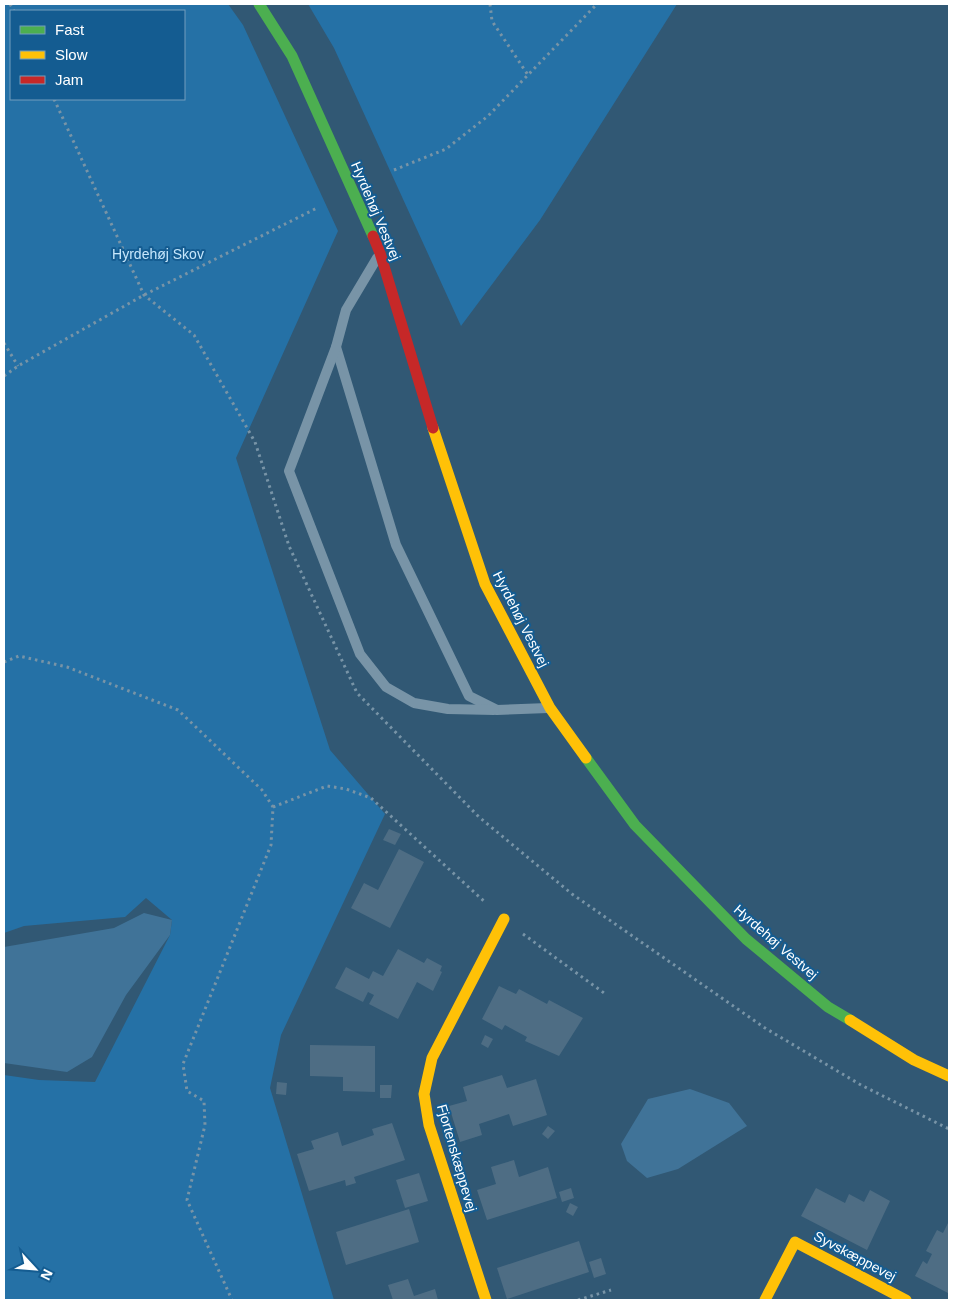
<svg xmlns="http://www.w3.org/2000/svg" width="953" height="1304" font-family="Helvetica,sans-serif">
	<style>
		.green { fill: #2571a6; fill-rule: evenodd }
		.water { fill: #407398 }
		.building { fill: #4e6d84 }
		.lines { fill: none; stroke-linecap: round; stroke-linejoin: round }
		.path { stroke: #7894a7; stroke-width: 3; stroke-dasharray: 2.5 4; stroke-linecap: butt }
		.lane { stroke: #7894a7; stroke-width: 10 }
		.fast { stroke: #4caf50; stroke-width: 11 }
		.slow { stroke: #ffc107; stroke-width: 11 }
		.jam { stroke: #c62828; stroke-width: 11 }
		.labels { text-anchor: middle; stroke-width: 4; stroke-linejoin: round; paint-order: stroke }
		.street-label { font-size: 14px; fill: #fff; stroke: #145c91 }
		.park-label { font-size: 14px; fill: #c7e7fc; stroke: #145c91 }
	</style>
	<rect width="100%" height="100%" fill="#315874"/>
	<g class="green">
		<path d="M4 4H228L243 25 338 231 236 458 330 750 385 814 281 1035 270 1088 334 1300H4V1075L39 1080 95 1082 170 935 172 920 146 898 125 917 24 926 4 933ZM11 11H184V99H11Z"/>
		<path d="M308 4H677L540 220 461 326 334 48Z"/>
	</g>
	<g class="water">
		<path d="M144 913 172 920 170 935 126 995 92 1057 67 1072 4 1063V947L114 928Z"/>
		<path d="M690 1089 729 1103 747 1126 678 1169 647 1178 627 1161 621 1144 648 1099Z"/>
	</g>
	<g class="building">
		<path d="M389 829 401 834 395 845 383 840Z"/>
		<path d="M399 849 424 862 390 928 351 908 364 883 378 890Z"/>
		<path d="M398 949 424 963 427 958 442 966 440 971 442 972 433 991 417 982 398 1019 369 1004 374 995 368 992 363 1002 335 988 346 967 369 979 373 971 383 976Z"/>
		<path d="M499 986 516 994 519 989 547 1004 549 1000 583 1018 559 1056 525 1041 527 1037 505 1025 502 1030 482 1019Z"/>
		<path d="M485 1035 493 1039 488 1048 481 1044Z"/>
		<path d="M310 1045 375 1046V1092L343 1091V1077L310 1076Z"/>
		<path d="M502 1075 507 1088 536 1079 547 1115 513 1126 509 1114 479 1124 482 1135 460 1142 449 1106 467 1101 463 1087Z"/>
		<path d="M277 1082 287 1083 286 1095 276 1094Z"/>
		<path d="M380 1085H392L391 1098H380Z"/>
		<path d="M392 1123 405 1160 354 1177 356 1183 346 1186 345 1180 309 1191 297 1154 314 1149 311 1141 338 1132 342 1146 374 1135 372 1129Z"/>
		<path d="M548 1126 555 1131 548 1139 542 1134Z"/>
		<path d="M514 1160 519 1177 548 1167 557 1198 487 1220 477 1190 496 1184 491 1167Z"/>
		<path d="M419 1173 428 1201 405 1208 396 1180Z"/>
		<path d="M571 1188 574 1198 562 1202 559 1192Z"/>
		<path d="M816 1188 845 1203 849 1194 864 1202 870 1190 890 1201 867 1250 801 1216Z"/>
		<path d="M570 1203 578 1207 573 1216 566 1212Z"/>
		<path d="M409 1209 419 1242 346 1265 336 1232Z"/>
		<path d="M949 1221V1291L948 1293 915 1276 923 1261 927 1264 932 1254 926 1251 937 1230 943 1233Z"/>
		<path d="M579 1241 589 1272 507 1299 497 1268Z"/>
		<path d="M601 1258 606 1274 594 1278 589 1262Z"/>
		<path d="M408 1279 414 1296 435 1289 438 1300H393L388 1285Z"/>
	</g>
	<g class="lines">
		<g class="path">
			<path d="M10 4 14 11"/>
			<path d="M490 4 492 21 528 75"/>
			<path d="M54 99 144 295 194 335 255 442 289 546 357 693 479 817 572 894 765 1028 861 1085 949 1129"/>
			<path d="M394 170 446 149 488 116 597 4"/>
			<path d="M4 343 18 366"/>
			<path d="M4 376 18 366 144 295 317 208"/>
			<path d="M4 662 19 656 67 667 178 710 262 790 273 807 271 845 183 1064 187 1091 204 1101 205 1125 187 1200 232 1300"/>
			<path d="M273 807 327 786 346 789 371 798 486 903"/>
			<path d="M523 934 604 993"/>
			<path d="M578 1300 611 1290"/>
		</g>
		<g class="lane">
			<path d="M377 258 346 310 336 347 396 545 469 696 497 710 548 708"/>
			<path d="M336 347 289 471 360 654 386 687 414 703 448 709 494 710"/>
		</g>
		<g class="fast">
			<path d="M259 4 292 56 373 236"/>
			<path d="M586 758 635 825 746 939 828 1007 850 1020"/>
		</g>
		<g class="slow">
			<path d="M433 428 485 584 550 708 586 758"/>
			<path d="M850 1020 914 1060 949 1076"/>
			<path d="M486 1300 429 1125 424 1094 432 1058 504 919"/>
			<path d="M765 1300 795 1242 906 1300"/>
		</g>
		<path class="jam" d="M373 236 380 253 433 428"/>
	</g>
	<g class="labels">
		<g class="street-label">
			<text transform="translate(376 211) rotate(67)" y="5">Hyrdehøj Vestvej</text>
			<text transform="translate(521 619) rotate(63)" y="5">Hyrdehøj Vestvej</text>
			<text transform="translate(776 942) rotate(41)" y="5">Hyrdehøj Vestvej</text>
			<text transform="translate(457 1158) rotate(74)" y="5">Fjortenskæppevej</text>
			<text transform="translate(855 1256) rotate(28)" y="5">Syvskæppevej</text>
		</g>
		<g class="park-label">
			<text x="158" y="259">Hyrdehøj Skov</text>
		</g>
	</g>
	<rect width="953" height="1304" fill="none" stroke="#ffffff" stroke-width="10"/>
	<rect x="10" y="10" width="175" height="90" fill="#145c91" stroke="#729dbd"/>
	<rect x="20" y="26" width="25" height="8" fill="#4caf50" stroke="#729dbd"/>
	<text x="55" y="35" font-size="15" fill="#ffffff">Fast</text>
	<rect x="20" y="51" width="25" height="8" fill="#ffc107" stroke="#729dbd"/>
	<text x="55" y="60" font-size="15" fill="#ffffff">Slow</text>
	<rect x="20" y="76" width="25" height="8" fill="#c62828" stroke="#729dbd"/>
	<text x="55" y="85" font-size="15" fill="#ffffff">Jam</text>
	<g transform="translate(35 1269) rotate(116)" stroke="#145c91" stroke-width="4" paint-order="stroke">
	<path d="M0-4L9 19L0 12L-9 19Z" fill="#ffffff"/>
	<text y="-8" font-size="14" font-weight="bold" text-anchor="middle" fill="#ffffff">N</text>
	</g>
</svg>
